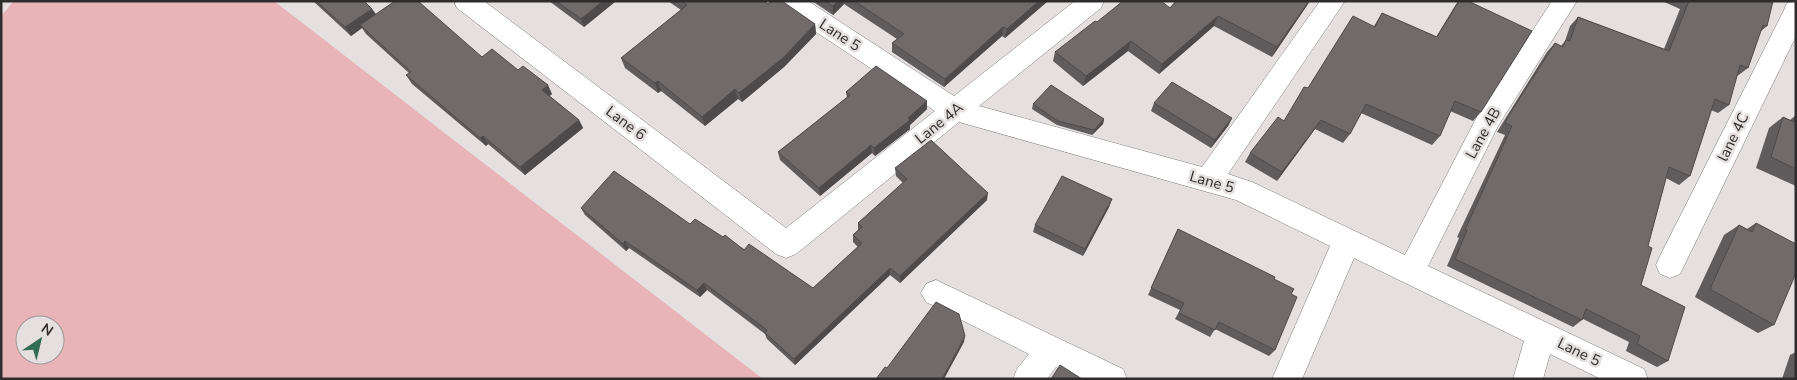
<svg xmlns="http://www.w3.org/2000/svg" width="1797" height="380" font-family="'Nunito Sans',sans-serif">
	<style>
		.green { fill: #e8b4b7; fill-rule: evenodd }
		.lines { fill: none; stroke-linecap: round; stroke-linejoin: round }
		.street-casing { stroke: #817c7c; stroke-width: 1 }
		.street { fill: #fff; fill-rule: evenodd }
		.wall { fill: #605b5c }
		.shaded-wall { fill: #4e4a4b }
		.building { fill: #706a6b; stroke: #4e4a4b }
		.labels { text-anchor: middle; stroke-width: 5; stroke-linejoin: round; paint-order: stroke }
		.street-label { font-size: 15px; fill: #2e2c2c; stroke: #e5dfdf }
	</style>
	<rect width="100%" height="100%" fill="#e5dfdf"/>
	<path class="green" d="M14 1H274L763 379H1V16ZM25 325H55V355H25Z"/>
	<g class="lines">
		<g class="street-casing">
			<g id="street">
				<path d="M454 1H484L786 228 935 111 780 8 777 1H808L954 96 1075 1H1104L1101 8 979 106 1202 167 1320 1H1345L1228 174 1252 182 1405 255 1480 111 1552 1H1577L1498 126 1428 266 1644 369 1648 379H1601L1550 354 1543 379H1513L1524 341 1354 258 1302 379H1272L1330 246 1236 200 959 122 796 254 786 258 776 254 457 8Z"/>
				<path d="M1796 1V36L1680 274 1670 278 1660 274 1656 265 1660 256 1784 10 1787 3Z"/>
				<path d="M936 280 1123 369 1127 379H1080L1056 367 1047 379H1013L1017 369 1029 354 926 302 921 293 926 284Z"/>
			</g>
		</g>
		<use href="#street" class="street"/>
	</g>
	<g class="wall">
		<path d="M313 1H364L372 9 376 14 482 57 518 70 552 94 549 96 579 120 583 128 525 175 488 144 486 146 412 84 406 75 409 73 366 34 362 28 351 36Z"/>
		<path d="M549 1H616L584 27Z"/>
		<path d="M668 1H764L768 4 815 24 816 34 784 67 742 102 738 99 705 126 661 91 658 93 625 68 621 58 681 10Z"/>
		<path d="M812 1H1048L1005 38 1002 36 944 87 892 52V43L897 39 844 4 833 15Z"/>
		<path d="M1176 1H1310L1272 57 1214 26 1159 74 1128 51 1083 86 1053 61 1055 52 1097 22 1170 8Z"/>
		<path d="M1458 1 1481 112 1473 121 1450 111 1440 136 1432 145 1361 113 1350 134 1343 143 1315 129 1277 181 1245 162 1250 153 1284 121 1308 88 1374 26 1382 13 1436 37Z"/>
		<path d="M1662 1H1773L1767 26 1760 32 1748 68 1736 77 1729 105 1718 113 1711 110 1690 176 1679 185 1666 178 1648 246 1641 285 1668 361 1657 367 1626 351 1629 342 1583 319 1582 320 1573 327 1447 266 1459 238 1457 237 1505 135 1497 132 1547 52 1555 43 1561 46 1565 41 1570 26 1578 17 1664 49 1680 9Z"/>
		<path d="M846 92 927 101V109L910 125V129L875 156 872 153 820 196 780 160 778 152 847 98Z"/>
		<path d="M1154 103 1232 118 1228 126 1211 148 1151 111Z"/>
		<path d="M1033 104 1104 119 1103 124 1092 135 1057 125 1032 109Z"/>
		<path d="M1796 115V186L1756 168 1769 128 1783 117 1790 120Z"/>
		<path d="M895 168 987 200 900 283 890 275 795 365 767 339 765 334 707 290 700 297 629 248 626 251 585 215 581 208 690 224 723 237 813 288 858 247 853 242V235L858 230V223L903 183 896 176Z"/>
		<path d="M1112 199 1109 207 1083 256 1033 232 1035 225Z"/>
		<path d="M1756 223 1774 325 1758 333 1695 297 1724 235 1739 225 1747 229Z"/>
		<path d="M1178 229 1274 279 1291 294 1275 350 1269 356 1215 329 1210 337 1175 319 1180 310 1148 295Z"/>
		<path d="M1796 352V379H1782L1790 355Z"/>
	</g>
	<g class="shaded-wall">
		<path d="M603 1H616L584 27 581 19Z"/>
		<path d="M838 1H844V4L833 15V6Z"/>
		<path d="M1039 1H1048L1005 38 1007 29Z"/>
		<path d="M1309 1H1310L1272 57 1277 47Z"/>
		<path d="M372 9 378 18 360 25 362 28 351 36 345 27Z"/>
		<path d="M1218 16 1214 26 1159 74 1162 64Z"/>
		<path d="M815 24 816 34 784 67 742 102 739 93Z"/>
		<path d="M1003 27 1002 36 944 87 945 79Z"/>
		<path d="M1131 41 1128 51 1083 86 1086 76Z"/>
		<path d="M658 81 661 91 658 93 655 83Z"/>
		<path d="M548 85 552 94 546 99 542 90Z"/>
		<path d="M735 89 738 99 705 126 702 117Z"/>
		<path d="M927 101V109L910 125V129L875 156 874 148Z"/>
		<path d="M1232 118 1228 126 1211 148 1215 140Z"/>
		<path d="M1104 119 1103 124 1092 135 1094 130Z"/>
		<path d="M579 120 583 128 525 175 520 167Z"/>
		<path d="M1321 120 1315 129 1277 181 1282 172Z"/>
		<path d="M483 136 488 144 486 146 480 138Z"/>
		<path d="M871 145 872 153 820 196 819 188Z"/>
		<path d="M988 193 987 200 900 283V276Z"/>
		<path d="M1112 199 1109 207 1083 256 1085 249Z"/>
		<path d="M625 241 629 248 626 251 623 244Z"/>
		<path d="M890 268V275L795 365 794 359Z"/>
		<path d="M704 283 707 290 700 297 697 290Z"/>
		<path d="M965 336 964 342 944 379H942Z"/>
	</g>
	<g class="building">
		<path d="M316 1H364L372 9 345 27Z"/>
		<path d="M395 1H418L482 57 492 49 518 70 523 66 548 85 542 90 579 120 520 167 483 136 480 138 406 75 411 72 360 25Z"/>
		<path d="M556 1H603L581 19Z"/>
		<path d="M681 1H764L768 4 771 1H782L815 24 783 58 739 93 735 89 702 117 658 81 655 83 621 58 687 5Z"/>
		<path d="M825 1H838L833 6Z"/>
		<path d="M854 1H1039L1007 29 1003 27 945 79 892 43 904 34Z"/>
		<path d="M1123 1H1161L1170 8 1176 1H1309L1277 47 1218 16 1162 64 1131 41 1086 76 1055 52 1095 21 1097 22Z"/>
		<path d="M1459 1H1468L1532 31 1481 112 1455 101 1440 136 1366 104 1350 134 1321 120 1282 172 1250 153 1278 117 1284 121 1304 87 1308 88 1353 16 1375 27 1382 13 1437 37Z"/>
		<path d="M1689 1H1773L1767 26 1763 25 1748 68 1740 65 1729 105 1715 99 1690 176 1669 167 1648 246 1652 248 1641 285 1685 307 1668 361 1637 344 1640 336 1586 309 1582 320 1455 259 1467 230H1465L1512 126 1505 123 1507 118 1555 43 1563 47 1566 40 1570 41 1578 17 1669 51Z"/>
		<path d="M876 66 927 101 908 118 910 120 874 148 871 145 819 188 778 152 850 95 846 92Z"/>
		<path d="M1172 82 1232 118 1215 140 1154 103Z"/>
		<path d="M1051 85 1104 119 1094 130 1058 121 1033 104Z"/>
		<path d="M1783 117 1794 122 1796 117V169L1771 157Z"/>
		<path d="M931 140 988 193 900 276 890 268 794 359 765 333 767 330 704 283 697 290 625 241 623 244 581 208 614 171 690 224 695 219 723 237 725 235 744 250 749 244 813 288 862 243 853 235 862 227 858 223 907 179 895 168Z"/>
		<path d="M1062 176 1112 199 1085 249 1035 225Z"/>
		<path d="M1756 223 1796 244V273L1774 325 1710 289 1739 225 1752 232Z"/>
		<path d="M1178 229 1275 277 1274 279 1294 289 1291 294 1297 297 1275 350 1219 322 1215 330 1179 313 1184 303 1151 288Z"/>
		<path d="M936 302 959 314 965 336 942 379H876L885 367 887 368Z"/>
		<path d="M1060 365 1082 379H1051Z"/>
	</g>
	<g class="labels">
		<g class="street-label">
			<text transform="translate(840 35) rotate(33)" y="5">Lane 5</text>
			<text transform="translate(626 123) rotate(37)" y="5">Lane 6</text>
			<text transform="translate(939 123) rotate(-39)" y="5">Lane 4A</text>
			<text transform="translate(1483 133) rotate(-61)" y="5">Lane 4B</text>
			<text transform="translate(1733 137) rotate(-64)" y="5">lane 4C</text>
			<text transform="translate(1212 182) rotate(16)" y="5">Lane 5</text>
			<text transform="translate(1579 352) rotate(26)" y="5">Lane 5</text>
		</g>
	</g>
	<rect width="1797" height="380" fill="none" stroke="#2e2c2c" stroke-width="5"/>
	<g transform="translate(40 340) rotate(35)"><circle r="24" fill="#e5dfdf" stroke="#9c9797"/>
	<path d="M0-4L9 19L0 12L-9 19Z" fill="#336d56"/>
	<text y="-8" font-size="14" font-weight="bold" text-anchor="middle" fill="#2e2c2c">N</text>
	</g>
</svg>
